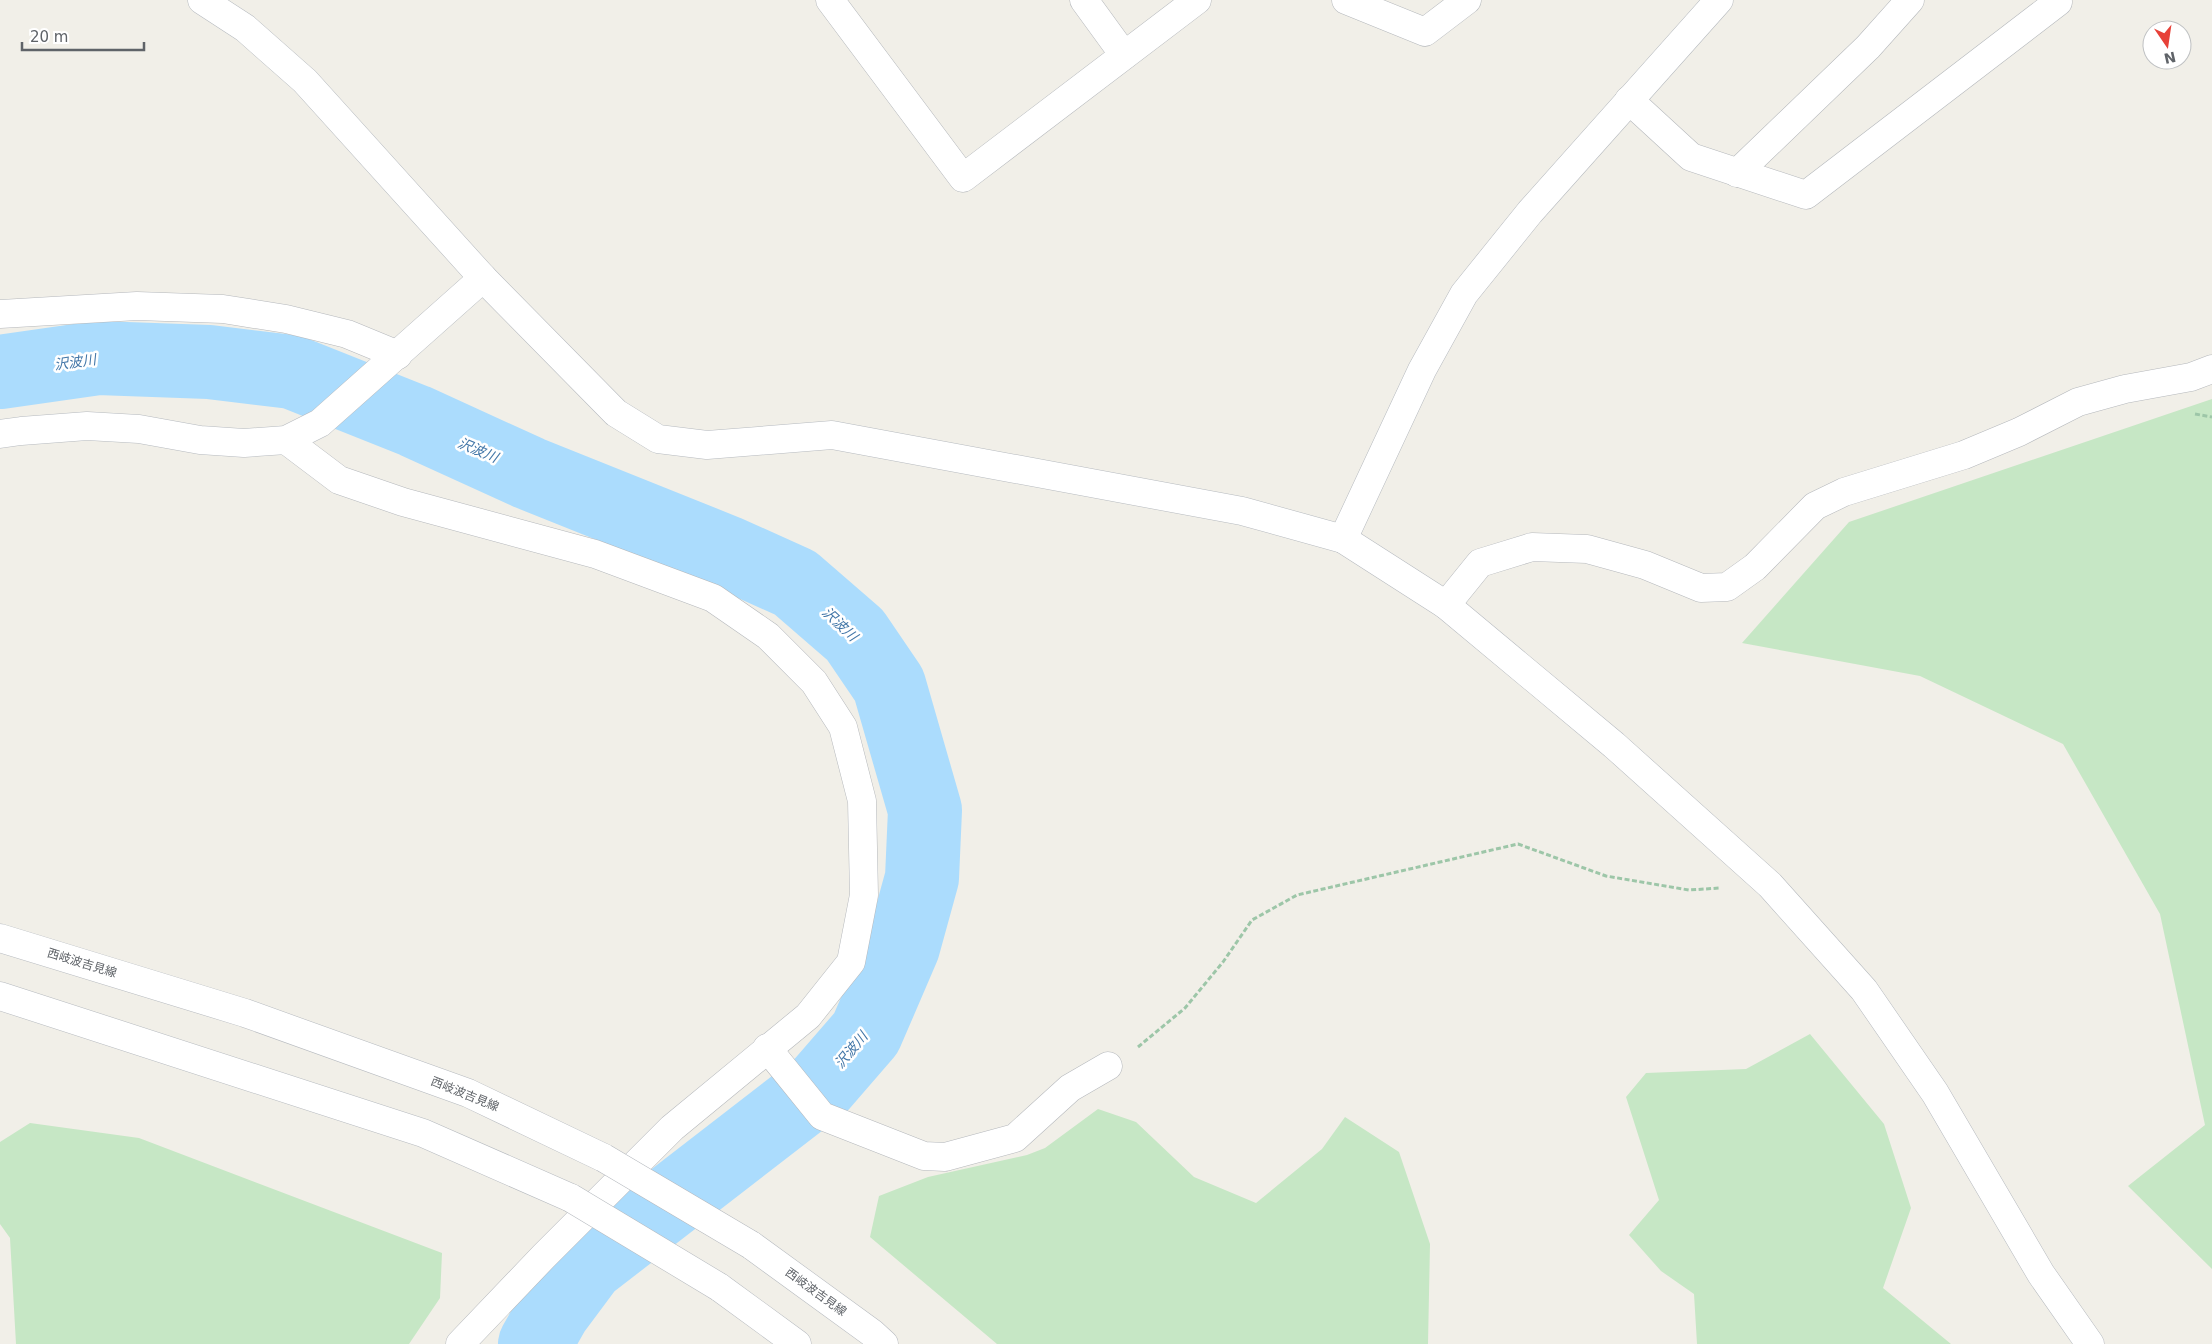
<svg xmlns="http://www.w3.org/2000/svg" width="2212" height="1344" font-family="'DejaVu Sans','Noto Sans JP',sans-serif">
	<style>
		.green { fill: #c6e7c5 }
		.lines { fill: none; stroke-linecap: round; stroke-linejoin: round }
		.river { stroke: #abdcfd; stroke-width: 74 }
		.street-casing { stroke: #b5b8bc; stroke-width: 29 }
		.secondary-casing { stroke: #b6babf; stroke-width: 29 }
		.path { stroke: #9dc6a8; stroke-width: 3; stroke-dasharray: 5 2.5; stroke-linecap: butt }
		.street { stroke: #fff; stroke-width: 28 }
		.secondary { stroke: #fff; stroke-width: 28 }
		.secondary-bridge-casing { stroke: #b6babf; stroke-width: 29; stroke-linecap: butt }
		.secondary-bridge { stroke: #fff; stroke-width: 28 }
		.labels { text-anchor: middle; stroke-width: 5; stroke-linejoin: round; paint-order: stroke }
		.street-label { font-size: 12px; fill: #5f6368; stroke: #fff }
		.water-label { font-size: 14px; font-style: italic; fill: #4377a8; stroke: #fff }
	</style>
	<rect width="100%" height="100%" fill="#f1efe8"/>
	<g class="green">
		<path d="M2212 399V1269L2128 1186 2205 1125 2160 914 2063 744 1920 676 1742 643 1849 522Z"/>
		<path d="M1810 1034 1884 1124 1911 1208 1883 1288 1951 1344H1697L1694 1294 1661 1271 1629 1235 1659 1200 1626 1097 1646 1073 1746 1069Z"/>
		<path d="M1098 1109 1136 1122 1194 1177 1256 1203 1322 1149 1345 1117 1399 1152 1430 1244 1428 1344H997L870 1237 879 1196 928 1177 1027 1155 1045 1148Z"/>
		<path d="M30 1123 139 1138 442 1253 440 1298 409 1344H16L10 1238 0 1224V1142Z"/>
	</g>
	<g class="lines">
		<path class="river" d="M0 372 98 358 209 362 292 372 415 421 529 473 726 552 795 583 855 635 889 685 925 810 922 878 903 947 866 1033 821 1085 588 1265 553 1312 535 1344"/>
		<g class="street-casing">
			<g id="street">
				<path d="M830 0 963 178 1197 0"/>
				<path d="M1084 0 1124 55"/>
				<path d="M1346 0 1425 32 1467 0"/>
				<path d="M1629 100 1691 157 1806 195 2058 2"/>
				<path d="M1737 173 1868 47 1910 0"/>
				<path d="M0 314 137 306 223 309 286 319 347 334 398 355"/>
				<path d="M286 440 339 480 403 502 595 554 713 598 768 636 814 682 843 727 862 801 864 895 851 962 808 1016 672 1128 544 1256 460 1344"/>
				<path d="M1446 605 1480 563 1532 547 1587 549 1645 565 1701 588 1727 587 1755 567 1815 506 1844 492 1964 455 2019 432 2078 402 2125 389 2191 377 2212 369"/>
				<path d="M767 1048 822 1116 924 1156 945 1157 1015 1138 1070 1088 1108 1066"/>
			</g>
		</g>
		<g class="secondary-casing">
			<g id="secondary">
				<path d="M202 0 245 28 305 81 483 278 616 413 658 439 707 445 832 435 1242 511 1343 539 1446 605 1614 745 1770 885 1864 990 1935 1093 2041 1274 2090 1344"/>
				<path d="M0 434 21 431 87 426 139 429 200 440 244 443 286 440 320 423 483 278"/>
				<path d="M1343 539 1422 370 1464 294 1530 212 1719 0"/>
				<path d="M0 938 245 1013 468 1093 604 1158"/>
				<path d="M0 996 423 1133 571 1198"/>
				<path d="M751 1245 872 1333 884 1344"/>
				<path d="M719 1287 797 1344"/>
			</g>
		</g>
		<g class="path">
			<path d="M2195 414 2212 417"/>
			<path d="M1138 1047 1185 1008 1223 962 1252 920 1297 895 1518 844 1606 876 1689 890 1720 888"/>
		</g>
		<use href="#street" class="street"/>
		<use href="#secondary" class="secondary"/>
		<g class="secondary-bridge-casing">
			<g id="secondary-bridge">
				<path d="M604 1158 751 1245"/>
				<path d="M571 1198 719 1287"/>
			</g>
		</g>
		<use href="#secondary-bridge" class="secondary-bridge"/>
	</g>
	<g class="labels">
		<g class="street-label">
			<text transform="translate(82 963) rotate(17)" y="4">西岐波吉見線</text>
			<text transform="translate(465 1094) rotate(22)" y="4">西岐波吉見線</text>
			<text transform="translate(816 1292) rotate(36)" y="4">西岐波吉見線</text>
		</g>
		<g class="water-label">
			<text transform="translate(75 362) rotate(-8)" y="5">沢波川</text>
			<text transform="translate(478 450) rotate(23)" y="5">沢波川</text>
			<text transform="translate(840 624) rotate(43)" y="5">沢波川</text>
			<text transform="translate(851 1050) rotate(-50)" y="5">沢波川</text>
		</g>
	</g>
	<g transform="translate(2167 45) rotate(167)"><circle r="24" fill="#ffffff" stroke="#bfc1c3"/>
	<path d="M0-4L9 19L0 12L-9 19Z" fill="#e74138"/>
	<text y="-8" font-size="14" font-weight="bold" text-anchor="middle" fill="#5f6368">N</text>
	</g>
	<path d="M22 42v8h122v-8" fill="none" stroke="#5f6368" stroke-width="2.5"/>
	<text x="30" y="42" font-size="15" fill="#5f6368" stroke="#ffffff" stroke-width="4" paint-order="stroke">20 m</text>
</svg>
